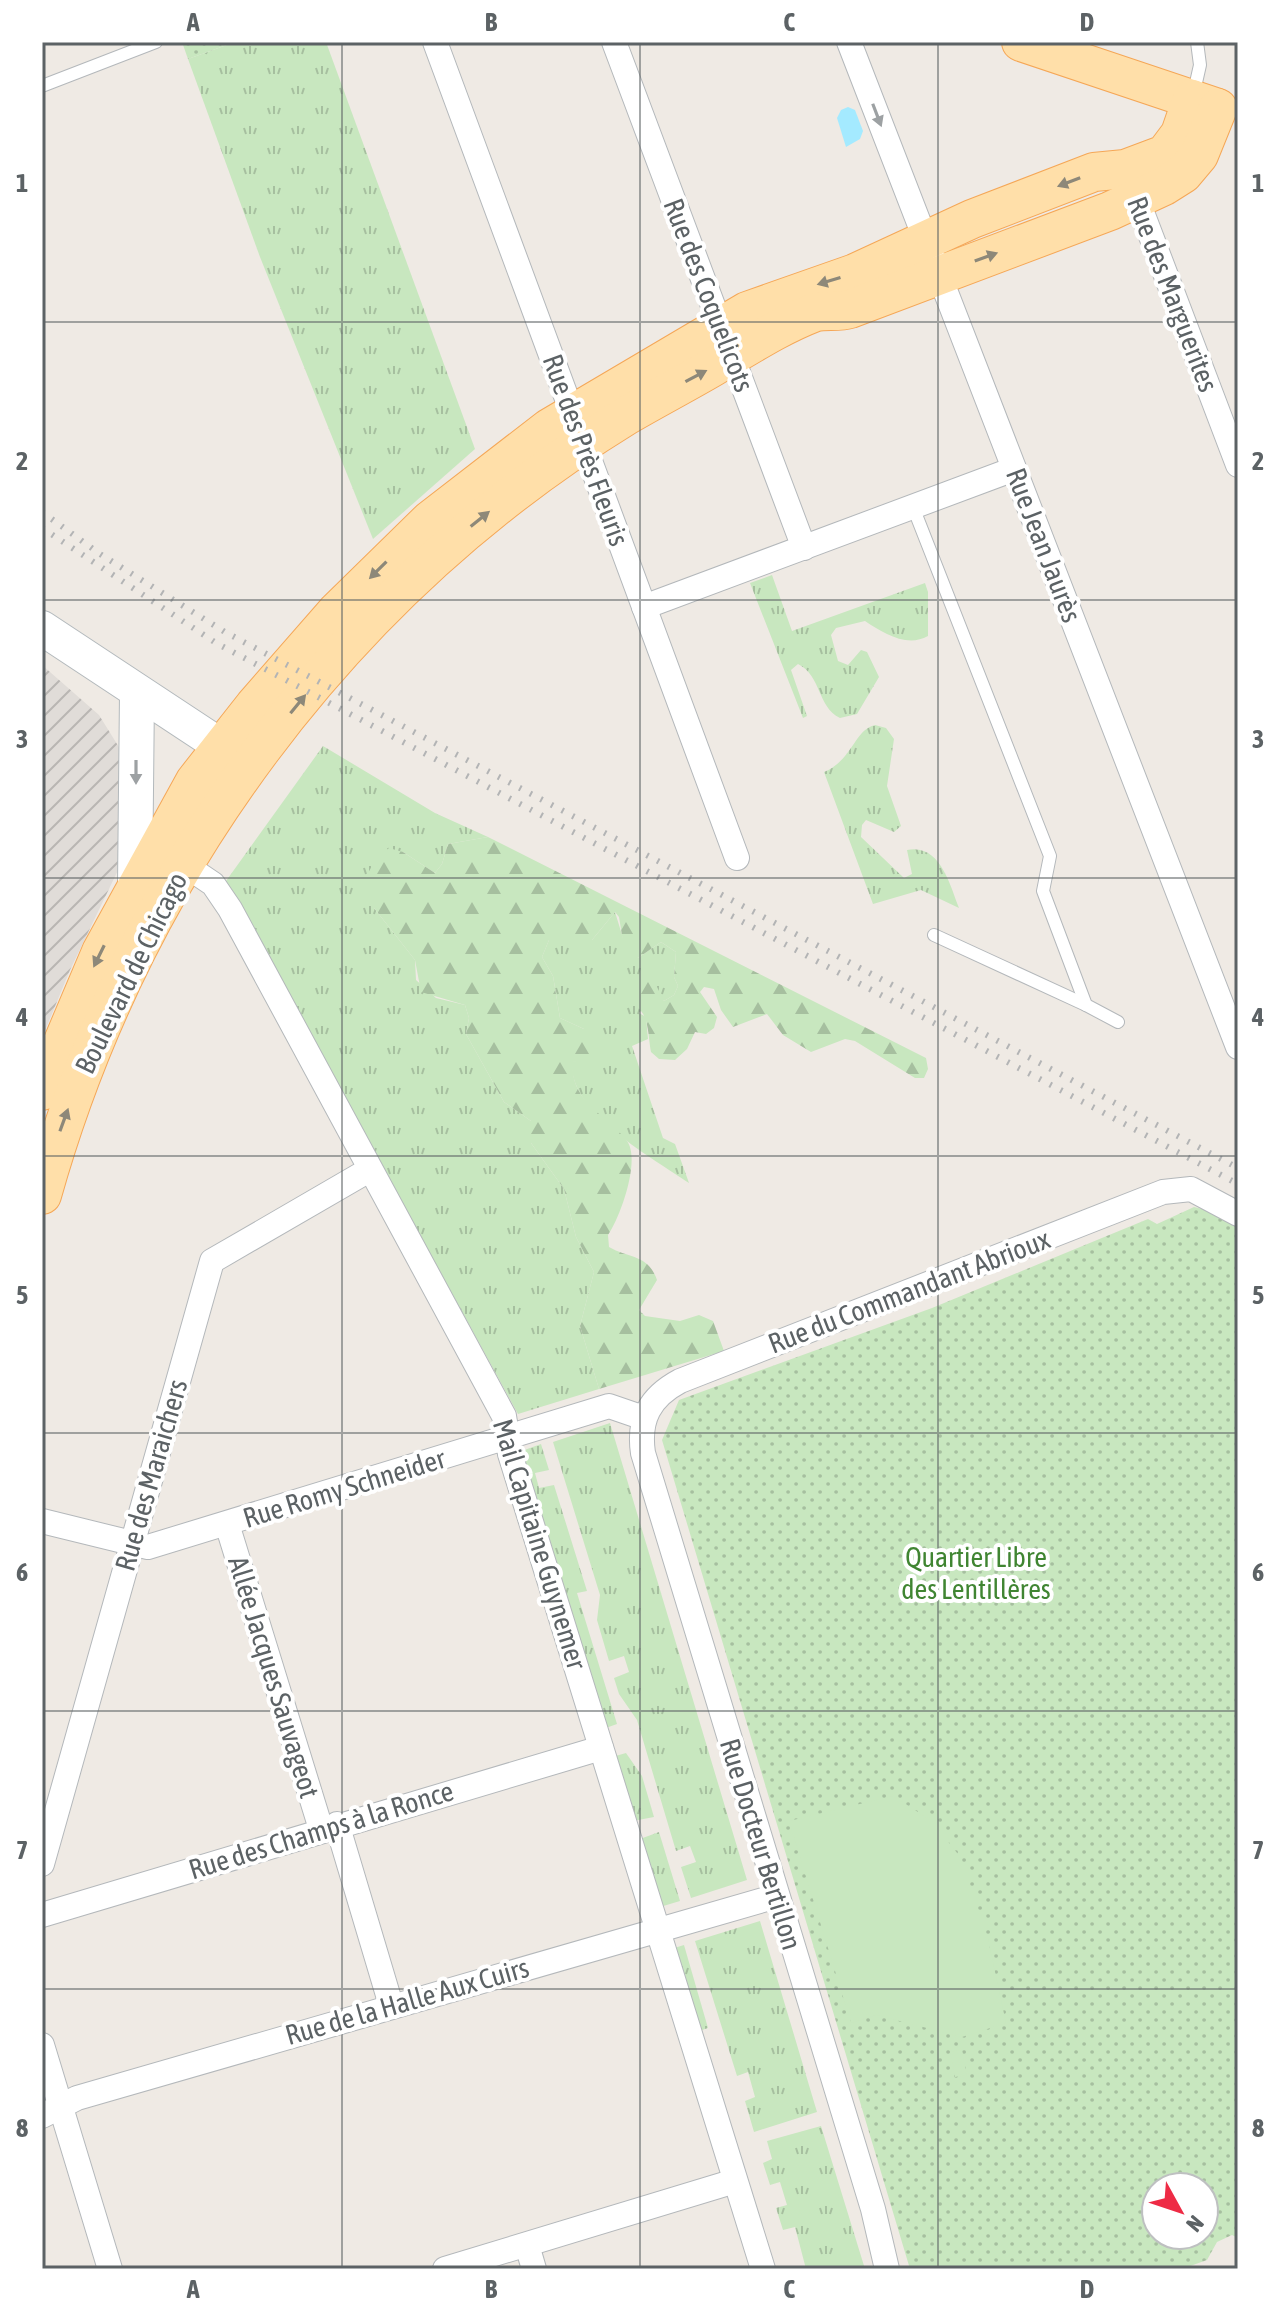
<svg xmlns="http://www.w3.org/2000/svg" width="1280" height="2311" font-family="'Asap Condensed',sans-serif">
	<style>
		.industrial { fill: url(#industrial-furrows) }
		.grass { fill: url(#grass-tufts) }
		.forest { fill: url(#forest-firs) }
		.garden { fill: url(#garden-dots); fill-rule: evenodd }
		.pitch { fill: #c8e7bf }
		.water { fill: #a4eaff }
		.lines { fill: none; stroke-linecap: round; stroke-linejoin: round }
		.service-casing { stroke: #b4b8bb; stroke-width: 14 }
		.minor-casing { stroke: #b4b8bb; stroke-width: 26 }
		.secondary-casing { stroke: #b3b9bc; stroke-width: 36 }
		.primary-casing { stroke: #f5a757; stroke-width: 40 }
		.service { stroke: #fff; stroke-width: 12 }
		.minor { stroke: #fff; stroke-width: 24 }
		.secondary { stroke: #fff; stroke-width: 34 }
		.primary { stroke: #ffdfa9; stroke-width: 38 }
		.rail { stroke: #b3b4b5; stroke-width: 6; stroke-dasharray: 2 10; stroke-linecap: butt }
		.oneway { fill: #9da1a3 }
		.oneway2 { fill: #8d8879 }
		.grid { fill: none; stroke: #5c6265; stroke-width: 2; stroke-opacity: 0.55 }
		.labels { text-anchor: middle; stroke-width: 8; stroke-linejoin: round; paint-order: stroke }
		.street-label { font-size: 28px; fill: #5c6265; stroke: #fff }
		.park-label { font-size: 28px; fill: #408532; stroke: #fff }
		.neatline { fill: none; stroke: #5c6265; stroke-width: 3 }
		.grid-label { font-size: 26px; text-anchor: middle; font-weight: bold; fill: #5c6265 }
	</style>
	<defs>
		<pattern id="industrial-furrows" width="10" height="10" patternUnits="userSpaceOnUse" patternTransform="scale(2)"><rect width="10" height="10" fill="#e0dcd8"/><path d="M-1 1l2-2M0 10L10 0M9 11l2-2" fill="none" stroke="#b9b6b3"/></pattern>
		<pattern id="grass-tufts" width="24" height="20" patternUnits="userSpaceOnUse" patternTransform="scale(2)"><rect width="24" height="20" fill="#c8e7bf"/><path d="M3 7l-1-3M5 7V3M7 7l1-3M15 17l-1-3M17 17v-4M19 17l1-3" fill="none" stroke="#a6bf9f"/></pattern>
		<pattern id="forest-firs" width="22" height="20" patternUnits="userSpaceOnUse" patternTransform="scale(2)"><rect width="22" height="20" fill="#c8e7bf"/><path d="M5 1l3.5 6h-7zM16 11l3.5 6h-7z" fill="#a6bf9f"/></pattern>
		<pattern id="garden-dots" width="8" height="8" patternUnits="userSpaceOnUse" patternTransform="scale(2)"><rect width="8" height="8" fill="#c8e7bf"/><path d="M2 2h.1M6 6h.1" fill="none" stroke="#a6bf9f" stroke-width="1.8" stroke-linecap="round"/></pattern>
	</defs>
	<rect width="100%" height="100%" fill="#efeae4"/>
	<path class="industrial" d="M42 665 99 715 122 752 121 864 70 970 42 1038Z"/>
	<g class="grass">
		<path d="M235 42H326L475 449 373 539 260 257 188 59Z"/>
		<path d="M772 575 792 631 925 583 928 592V636C907 648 883 633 865 621L836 628 831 635 838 661 848 665 861 650 867 652 879 677 857 714 840 718C817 707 822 676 798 664L791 670 807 716 803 718 750 583Z"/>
		<path d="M875 725 886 728 894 739 887 786 901 826 894 832 866 820 862 825 861 837 904 878 912 874 907 850C940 843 950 885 959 908L921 890 873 904 824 772C853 760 854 730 875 725Z"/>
		<path d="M323 746 435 813 488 837 448 844 442 864 435 873 403 852 374 908 415 960 416 980 436 998 465 1005 469 1018 466 1034 504 1102 531 1121V1143L564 1189 576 1237 594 1272 580 1326 599 1389 518 1414 226 881Z"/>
		<path d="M615 912 623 938 638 958 661 942 676 952 674 977 678 986 674 995 664 1001 658 994 639 1013 646 1017 648 1039 632 1046 663 1138 675 1144 689 1183C653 1158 568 1112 572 1062L580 1060 584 1029 560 1018 553 976 542 957 549 940H592Z"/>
		<path d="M610 1423 747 1880 691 1898 681 1867 696 1862 690 1846 676 1851 637 1720 619 1694 614 1678 629 1672 624 1656 609 1661 597 1620 600 1595 553 1442Z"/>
		<path d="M541 1444 549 1470 535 1473 539 1488 554 1485 587 1591 577 1593 617 1724 603 1729 519 1452Z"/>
		<path d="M626 1753 642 1776 654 1817 633 1821 612 1757Z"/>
		<path d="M659 1832 680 1901 660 1907 640 1839Z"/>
		<path d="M760 1921 817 2112 754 2132 745 2101 755 2097 748 2072 737 2076 695 1941Z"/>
		<path d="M684 1945 708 2028 696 2032 671 1949Z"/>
		<path d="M821 2126 865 2269H806L795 2227 783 2230 776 2208 787 2205 780 2182 770 2185 763 2163 772 2159 767 2141Z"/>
	</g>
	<path class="forest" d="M488 837 926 1058 928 1069 924 1078H915L855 1041 845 1039 811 1052 783 1035 767 1014 733 1027 721 1010 714 989 704 987 700 992 717 1017 714 1028 706 1034 695 1032 687 1049 675 1060 659 1059 651 1052C649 1042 649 1031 646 1021 642 1003 618 1002 643 978L652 977 664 1001 674 995 678 986 674 977 676 952 661 942 638 958 625 954 619 917 615 912 592 940H549L542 957 553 976 560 1018 584 1029 600 1044 589 1061 573 1062C569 1102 609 1116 627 1141 641 1160 620 1218 608 1235L609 1247C630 1259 648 1254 657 1280L639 1310 645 1316 680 1321 699 1315 713 1321 724 1351 599 1389 580 1326 594 1272 576 1237 564 1189 531 1143V1121L504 1102 466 1034 469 1018 465 1005 421 992 415 960 374 908 365 879 375 860 389 848 403 852 435 873 442 864 448 844Z"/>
	<g class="garden">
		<path d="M182 42H235L188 59Z"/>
		<path d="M1194 1207 1219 1213 1238 1224V2238L1232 2235 1217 2242 1207 2260 1182 2269H910L662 1440 679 1400 932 1308 1148 1219 1157 1224ZM1156 2187H1204V2235H1156Z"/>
	</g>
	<g class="pitch">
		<path d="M893 1796 932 1821 961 1858 988 1939 1006 2023 962 2037 876 2015 851 2023 789 1821Z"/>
		<path d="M962 2050 967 2075 955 2077 950 2052Z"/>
	</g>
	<path class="water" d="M848 107 855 110 863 131 860 139 846 147 837 118 841 110Z"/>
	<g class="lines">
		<g class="service-casing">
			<g id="service">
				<path d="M42 86 156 42"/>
				<path d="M1193 96 1200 65 1197 42"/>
				<path d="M913 507 1050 856 1043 891 1086 1005 1118 1022"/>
				<path d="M934 935 1086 1005"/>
			</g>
		</g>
		<g class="minor-casing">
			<g id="minor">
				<path d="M435 42 737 858"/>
				<path d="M614 42 804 548"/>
				<path d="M849 42 1238 1047"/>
				<path d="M1132 186 1238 465"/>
				<path d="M644 607 1014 469"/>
				<path d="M173 857 213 884 230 909 504 1416 510 1454 763 2269"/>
				<path d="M42 1521 148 1547 609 1406 644 1418"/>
				<path d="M227 1524 321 1829"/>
				<path d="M337 1824 391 2005"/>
				<path d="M42 1864 212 1261 369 1170"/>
				<path d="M42 1915 601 1748"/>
				<path d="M42 2045 110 2269"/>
				<path d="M42 2116 77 2098 777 1896"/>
				<path d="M527 2245 534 2269"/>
				<path d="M445 2269 735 2181"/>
				<path d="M887 2269 873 2209 643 1453C638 1419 650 1397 680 1381L1163 1192 1191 1189 1238 1214"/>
			</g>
		</g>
		<g class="secondary-casing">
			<g id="secondary">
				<path d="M42 628 245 762"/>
				<path d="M135 886 137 694"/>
			</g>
		</g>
		<g class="primary-casing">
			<g id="primary">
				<path d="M1021 42 1215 107"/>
				<path d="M42 1091 101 952 195 781 254 706 337 611 430 520 549 428 747 311 855 273 972 219 1094 172 1125 169 1165 154 1180 134 1192 99"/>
				<path d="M42 1195C133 872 340 592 626 416 655 399 684 384 713 367 746 348 777 327 813 313 825 309 837 313 850 309L1110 211 1164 186 1183 174 1199 155 1218 108"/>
			</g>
		</g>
		<use href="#service" class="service"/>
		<use href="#minor" class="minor"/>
		<use href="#secondary" class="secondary"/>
		<use href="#primary" class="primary"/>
		<g class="rail">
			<path d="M42 512 100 554 225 632 1238 1168"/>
			<path d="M42 528 216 643 1238 1184"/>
		</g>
	</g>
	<defs><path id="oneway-solid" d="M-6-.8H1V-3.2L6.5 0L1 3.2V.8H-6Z" transform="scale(2)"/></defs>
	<g class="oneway">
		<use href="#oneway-solid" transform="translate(877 115) rotate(69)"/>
		<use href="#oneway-solid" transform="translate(136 772) rotate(90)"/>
	</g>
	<g class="oneway2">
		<use href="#oneway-solid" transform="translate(1069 182) rotate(159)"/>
		<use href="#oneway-solid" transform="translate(986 257) rotate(-20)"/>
		<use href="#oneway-solid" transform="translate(829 281) rotate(163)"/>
		<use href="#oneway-solid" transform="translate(696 376) rotate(-28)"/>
		<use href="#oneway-solid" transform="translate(480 519) rotate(-39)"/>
		<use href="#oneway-solid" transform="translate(378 570) rotate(135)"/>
		<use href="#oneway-solid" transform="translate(298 704) rotate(-51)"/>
		<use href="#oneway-solid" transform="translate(99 956) rotate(116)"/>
		<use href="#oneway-solid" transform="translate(64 1120) rotate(-70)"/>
	</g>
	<path class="grid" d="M342 42V2269M640 42V2269M938 42V2269M42 322H1238M42 600H1238M42 878H1238M42 1156H1238M42 1433H1238M42 1711H1238M42 1989H1238"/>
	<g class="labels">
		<g class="street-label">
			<text transform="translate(1173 294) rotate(69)" y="10">Rue des Marguerites</text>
			<text transform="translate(709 295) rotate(69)" y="10">Rue des Coquelicots</text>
			<text transform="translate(586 450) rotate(70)" y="10">Rue des Près Fleuris</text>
			<text transform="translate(1044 545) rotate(69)" y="10">Rue Jean Jaurès</text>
			<text transform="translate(131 973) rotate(-64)" y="10">Boulevard de Chicago</text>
			<text transform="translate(909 1291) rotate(-21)" y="10">Rue du Commandant Abrioux</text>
			<text transform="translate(151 1475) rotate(-74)" y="10">Rue des Maraichers</text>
			<text transform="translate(344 1488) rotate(-17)" y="10">Rue Romy Schneider</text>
			<text transform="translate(540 1544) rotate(73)" y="10">Mail Capitaine Guynemer</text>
			<text transform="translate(274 1677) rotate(73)" y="10">Allée Jacques Sauvageot</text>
			<text transform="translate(321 1830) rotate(-17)" y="10">Rue des Champs à la Ronce</text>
			<text transform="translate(761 1844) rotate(73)" y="10">Rue Docteur Bertillon</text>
			<text transform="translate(407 2001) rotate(-16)" y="10">Rue de la Halle Aux Cuirs</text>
		</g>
		<g class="park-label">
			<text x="976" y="1567">Quartier Libre<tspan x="976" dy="32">des Lentillères</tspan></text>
		</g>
	</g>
	<rect width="1280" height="2311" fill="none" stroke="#ffffff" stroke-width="88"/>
	<g transform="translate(1180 2211) rotate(130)"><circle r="38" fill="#ffffff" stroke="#bec0c1" stroke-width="2"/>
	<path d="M0-6L14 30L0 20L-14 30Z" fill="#ee2b45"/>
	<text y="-12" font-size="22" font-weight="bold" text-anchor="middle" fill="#5c6265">N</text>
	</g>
	<rect x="44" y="44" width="1192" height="2223" class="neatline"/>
	<g class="grid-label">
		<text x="193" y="31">A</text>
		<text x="491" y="31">B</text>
		<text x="789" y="31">C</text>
		<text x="1087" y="31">D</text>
		<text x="22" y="192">1</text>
		<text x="1258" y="192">1</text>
		<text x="22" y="470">2</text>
		<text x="1258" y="470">2</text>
		<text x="22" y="748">3</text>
		<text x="1258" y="748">3</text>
		<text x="22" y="1026">4</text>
		<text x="1258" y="1026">4</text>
		<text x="22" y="1304">5</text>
		<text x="1258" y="1304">5</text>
		<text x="22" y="1581">6</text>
		<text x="1258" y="1581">6</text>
		<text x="22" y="1859">7</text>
		<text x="1258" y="1859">7</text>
		<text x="22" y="2137">8</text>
		<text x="1258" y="2137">8</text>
		<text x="193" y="2298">A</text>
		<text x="491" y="2298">B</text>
		<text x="789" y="2298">C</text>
		<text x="1087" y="2298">D</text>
	</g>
</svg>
